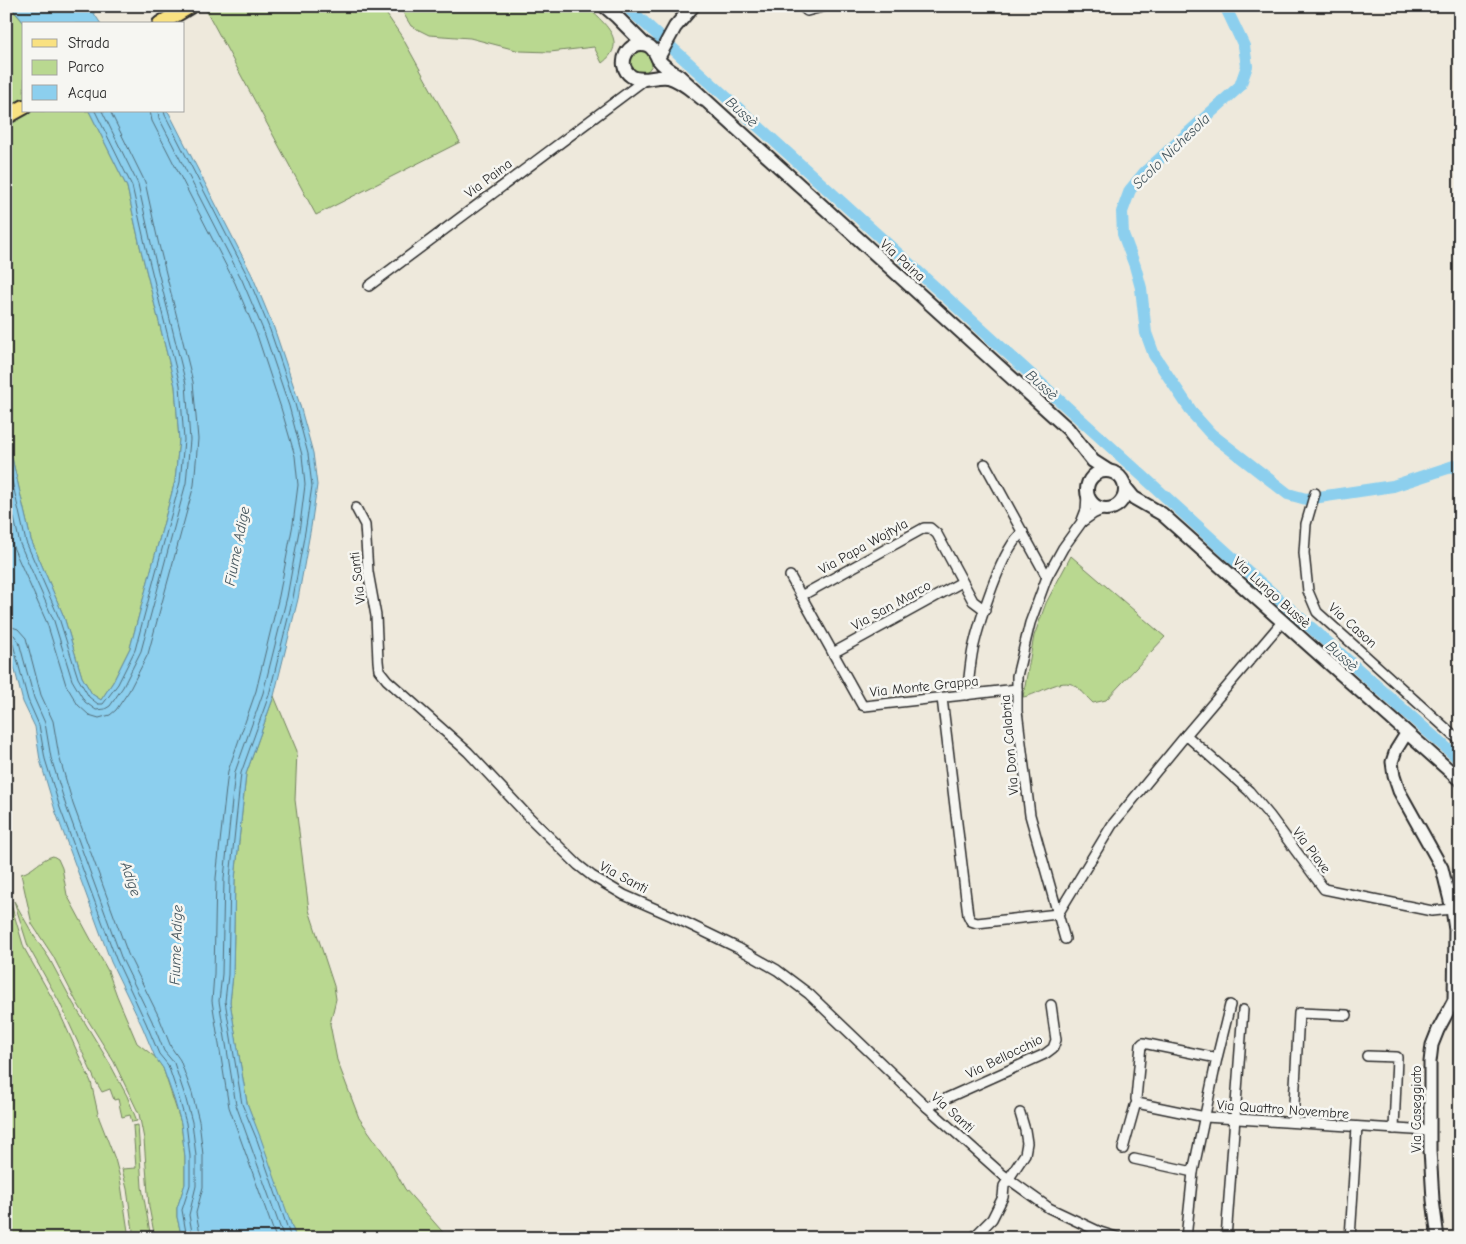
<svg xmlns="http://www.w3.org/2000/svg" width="1466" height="1244" font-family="'Comic Neue',sans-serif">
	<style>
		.green { fill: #b9d890; stroke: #72825e }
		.water { fill: #8ccfee; stroke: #658da0 }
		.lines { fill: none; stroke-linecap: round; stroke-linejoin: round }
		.shore { stroke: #526d79; stroke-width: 1 }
		.river { stroke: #8ccfee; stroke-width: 12 }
		.minor-casing { stroke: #2b2b2b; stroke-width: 12 }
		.tertiary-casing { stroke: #2b2b2b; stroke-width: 15 }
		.secondary-casing { stroke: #2b2b2b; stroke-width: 16 }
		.primary-casing { stroke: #2b2b2b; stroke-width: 18 }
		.minor { stroke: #f6f6f2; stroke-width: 9 }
		.tertiary { stroke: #f6f6f2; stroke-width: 11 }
		.secondary { stroke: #f6f6f2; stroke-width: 12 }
		.primary { stroke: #f9e181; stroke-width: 14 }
		.labels { text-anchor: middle; stroke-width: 5; stroke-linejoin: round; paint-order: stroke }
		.street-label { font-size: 14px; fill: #2b2b2b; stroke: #f6f6f2 }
		.water-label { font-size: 15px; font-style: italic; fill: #43545c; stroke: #f6f6f2 }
	</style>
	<rect width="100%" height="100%" fill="#eee9dc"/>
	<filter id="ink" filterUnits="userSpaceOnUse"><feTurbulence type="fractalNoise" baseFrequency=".02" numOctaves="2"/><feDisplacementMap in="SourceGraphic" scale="10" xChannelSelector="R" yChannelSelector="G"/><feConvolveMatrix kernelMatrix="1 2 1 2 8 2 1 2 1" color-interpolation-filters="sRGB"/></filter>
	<g filter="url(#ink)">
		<g class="green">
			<path d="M6 6 10 7 25 24 24 111H89L127 187 140 246 175 386 179 440 175 481 130 648 113 682 101 700 92 694 82 677 64 617 31 540 6 432Z"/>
			<path d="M211 6H381L402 37 460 142 316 215 206 10Z"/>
			<path d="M399 6H586C603 22 630 42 602 63L594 47 550 52 520 51 470 38 429 35 411 26Z"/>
			<circle cx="641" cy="62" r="11"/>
			<path d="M1071 556 1165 637 1106 700 1093 703C1087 698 1082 690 1076 686 1060 676 1039 695 1023 697L1034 636 1046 603Z"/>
			<path d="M274 696 297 751 295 800 309 910 334 986 336 999 330 1024 337 1060 359 1118 390 1162 405 1189 448 1238H296L247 1103 230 1002 233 975 235 879 246 774Z"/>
			<path d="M53 856 58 859 62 868 67 895 108 971 117 996 137 1043 155 1057 163 1068 181 1123 185 1157V1184L177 1208V1217L182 1238H155L149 1207 144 1139 139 1114 114 1062 76 1001 53 956 32 924 21 874C35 870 40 859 53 856Z"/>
			<path d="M6 897 10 901 24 948 56 1005 91 1082 99 1118 115 1159 120 1178 129 1238H6Z"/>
			<path d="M14 901 34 936 49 958 73 1003 110 1064 127 1096 137 1121 132 1122 130 1115 122 1117 118 1099 114 1100 110 1089 102 1092 95 1080 60 1003 28 946Z"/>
			<path d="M138 1125 142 1187 151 1238H134L127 1189 122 1169 136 1168 133 1126Z"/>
		</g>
		<g class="water">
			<path d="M10 6H89L101 24H25Z"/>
			<path d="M89 111H167L169 113 252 275 274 328 299 402 313 453 317 485 311 527 298 599 274 696 246 774 235 879 233 975 230 1002 247 1103 261 1139 296 1238H182L177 1217V1208L185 1184V1157L181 1123 174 1099 163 1068 155 1057 142 1026 111 962 55 810 40 760 35 727 23 702 6 635V432L31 540 64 617 82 677 92 694 101 700 113 682 130 648 175 481 179 440 175 386 140 246 127 187Z"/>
		</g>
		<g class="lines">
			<g class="shore">
				<path d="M150 111 152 121 235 283 257 335 281 408 295 456 298 485 293 524 279 596 256 691 228 771 216 878 214 974 212 1001 229 1107 276 1238"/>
				<path d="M158 111 159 118 242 280 264 332 289 406 302 455 305 485 300 525 287 597 263 693 235 772 224 878 222 974 219 1001 236 1105 284 1238"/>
				<path d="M164 111 165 115 248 277 270 330 295 404 308 454 312 486 306 526 293 598 269 695 241 773 230 878 228 975 225 1001 242 1104 257 1140 291 1238"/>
				<path d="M6 455 26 542 59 618 78 678 89 697 98 704H103L118 684 135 650 180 482 184 440 180 385 145 244 132 186 95 111"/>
				<path d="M6 483 20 544 54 621 72 680 85 702 96 710 105 709 110 706 123 687 141 651 186 483 190 440 186 384 151 243 138 184 102 111"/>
				<path d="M6 517 13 547 47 623 66 685 78 705 89 715 99 718 110 715 116 710 129 691 148 654 194 485 198 439 193 382 158 241 145 182 110 111"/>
				<path d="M6 625 18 629 26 638 41 695 53 721 59 756 73 804 128 954 159 1017 171 1047 180 1060 192 1093 199 1121 203 1155V1187L196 1213 201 1238"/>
				<path d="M6 633 14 635 19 642 34 698 45 723 51 758 66 806 121 957 152 1021 164 1051 174 1063 185 1096 192 1122 196 1156V1186L189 1215 193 1238"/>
				<path d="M6 639 11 640 13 644 28 700 39 725 45 759 60 808 116 959 146 1023 159 1054 168 1065 179 1098 186 1123 190 1156V1185L182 1210 187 1238"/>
			</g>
			<g class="river">
				<path d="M626 6 1235 560 1460 760"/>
				<path d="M1225 6 1244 46 1247 66 1240 86 1144 173 1130 190 1122 212 1123 234 1135 266 1141 288 1146 333 1154 355 1194 415 1211 434 1288 494 1306 499 1393 486 1460 464"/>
			</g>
			<g class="minor-casing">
				<g id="minor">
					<path d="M801 6 807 11 826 6"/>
					<path d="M369 286 647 78"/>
					<path d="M985 464 1047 577"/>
					<path d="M1315 493 1306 524 1304 553 1308 591 1317 612 1460 741"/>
					<path d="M356 508 365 525 368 572 376 616 378 661 379 670 387 680 468 752 527 815 578 865 592 876 624 895 672 916 738 948 777 970 809 994 927 1107 1003 1175 1049 1208 1100 1232 1119 1238"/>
					<path d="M1083 521 1093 514 1104 509"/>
					<path d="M790 576 862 705 865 706 1017 689"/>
					<path d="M801 596 924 528H930L937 534 973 601 985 610"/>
					<path d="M1283 621 1186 735 1249 791 1270 816 1324 889 1432 911 1452 909"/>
					<path d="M833 653 962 582"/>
					<path d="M967 695C969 680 970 664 973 649 979 623 1002 547 1023 532"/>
					<path d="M942 698 968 915 971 921 977 923 1058 914 1112 825 1186 735"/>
					<path d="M1065 939 1030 815 1017 711V676L1030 623 1047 577 1063 548 1081 523 1086 510 1087 495"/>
					<path d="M1367 1056 1397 1057 1394 1129"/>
					<path d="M1217 1058 1230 1005"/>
					<path d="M1137 1103 1205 1117 1429 1131"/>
					<path d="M927 1107 1045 1054 1053 1048 1056 1040 1051 1005"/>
					<path d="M1293 1122 1299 1013 1347 1015"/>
					<path d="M1123 1149 1135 1106 1137 1103 1136 1099 1141 1045 1143 1043 1217 1058 1193 1172 1186 1238"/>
					<path d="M1134 1159 1193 1172"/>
					<path d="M973 1238 992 1219 1003 1197 1004 1186 1025 1154 1027 1143 1025 1130 1020 1113"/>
					<path d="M1226 1238 1243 1010"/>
					<path d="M1350 1238 1357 1127"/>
				</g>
			</g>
			<g class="tertiary-casing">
				<path id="tertiary" d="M1406 734 1396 750 1392 762 1394 776 1399 791 1442 868 1452 909 1455 930 1454 1000 1438 1030 1432 1045 1430 1062V1150L1433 1200 1438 1238"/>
			</g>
			<g class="secondary-casing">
				<g id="secondary">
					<path d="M604 6 617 17 644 44"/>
					<path d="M658 58 675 27 693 6"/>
					<path d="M704 100C693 92 681 80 668 77 656 75 641 83 631 76 615 65 628 39 647 45 654 48 655 53 658 59 663 66 672 72 679 76L1068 429 1093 461 1107 470"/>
					<circle cx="1106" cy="490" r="19"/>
					<path d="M1125 487 1134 498 1162 514 1460 780"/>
				</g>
			</g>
			<g class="primary-casing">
				<g id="primary">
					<path d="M160 24 190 6"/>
					<path d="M6 117 24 107"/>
				</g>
			</g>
			<use href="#minor" class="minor"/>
			<use href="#tertiary" class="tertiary"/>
			<use href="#secondary" class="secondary"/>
			<use href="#primary" class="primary"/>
		</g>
	</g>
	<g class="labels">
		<g class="street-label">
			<text transform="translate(488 178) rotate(-37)" y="5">Via Paina</text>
			<text transform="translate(903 260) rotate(42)" y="5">Via Paina</text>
			<text transform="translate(863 546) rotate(-29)" y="5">Via Papa Wojtyla</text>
			<text transform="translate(357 578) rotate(-97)" y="5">Via Santi</text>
			<text transform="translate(1272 592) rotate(42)" y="5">Via Lungo Bussè</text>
			<text transform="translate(891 605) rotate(-29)" y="5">Via San Marco</text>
			<text transform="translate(1353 625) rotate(42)" y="5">Via Cason</text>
			<text transform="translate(924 686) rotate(-6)" y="5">Via Monte Grappa</text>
			<text transform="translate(1009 745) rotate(-95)" y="5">Via Don Calabria</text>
			<text transform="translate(1312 850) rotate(53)" y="5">Via Piave</text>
			<text transform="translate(624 877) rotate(28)" y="5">Via Santi</text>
			<text transform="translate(1004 1056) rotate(-26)" y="5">Via Bellocchio</text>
			<text transform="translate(1283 1109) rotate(4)" y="5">Via Quattro Novembre</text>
			<text transform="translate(1416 1109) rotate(-90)" y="5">Via Caseggiato</text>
			<text transform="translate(953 1112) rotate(42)" y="5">Via Santi</text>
		</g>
		<g class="water-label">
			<text transform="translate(742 112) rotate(42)" y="5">Bussè</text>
			<text transform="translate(1171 151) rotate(-44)" y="5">Scolo Nichesola</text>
			<text transform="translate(1042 385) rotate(42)" y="5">Bussè</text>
			<text transform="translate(237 546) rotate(-79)" y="5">Fiume Adige</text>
			<text transform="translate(1342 656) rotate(42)" y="5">Bussè</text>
			<text transform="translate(131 879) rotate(71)" y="5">Adige</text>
			<text transform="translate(176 945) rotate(-88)" y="5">Fiume Adige</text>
		</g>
	</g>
	<rect width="1466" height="1244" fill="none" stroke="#f6f6f2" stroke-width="25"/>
	<rect x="12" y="12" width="1441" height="1219" fill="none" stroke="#2b2b2b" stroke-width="2" filter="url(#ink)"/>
	<rect x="22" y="22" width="162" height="90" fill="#f6f6f2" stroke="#a5a5a2"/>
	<rect x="32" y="39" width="25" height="8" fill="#f9e181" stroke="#a5a5a2"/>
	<text x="68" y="48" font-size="15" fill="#2b2b2b">Strada</text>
	<rect x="32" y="60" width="25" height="15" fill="#b9d890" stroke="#a5a5a2"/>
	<text x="68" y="72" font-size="15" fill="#2b2b2b">Parco</text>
	<rect x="32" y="85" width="25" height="15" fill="#8ccfee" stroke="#a5a5a2"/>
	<text x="68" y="98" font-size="15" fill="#2b2b2b">Acqua</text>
</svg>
